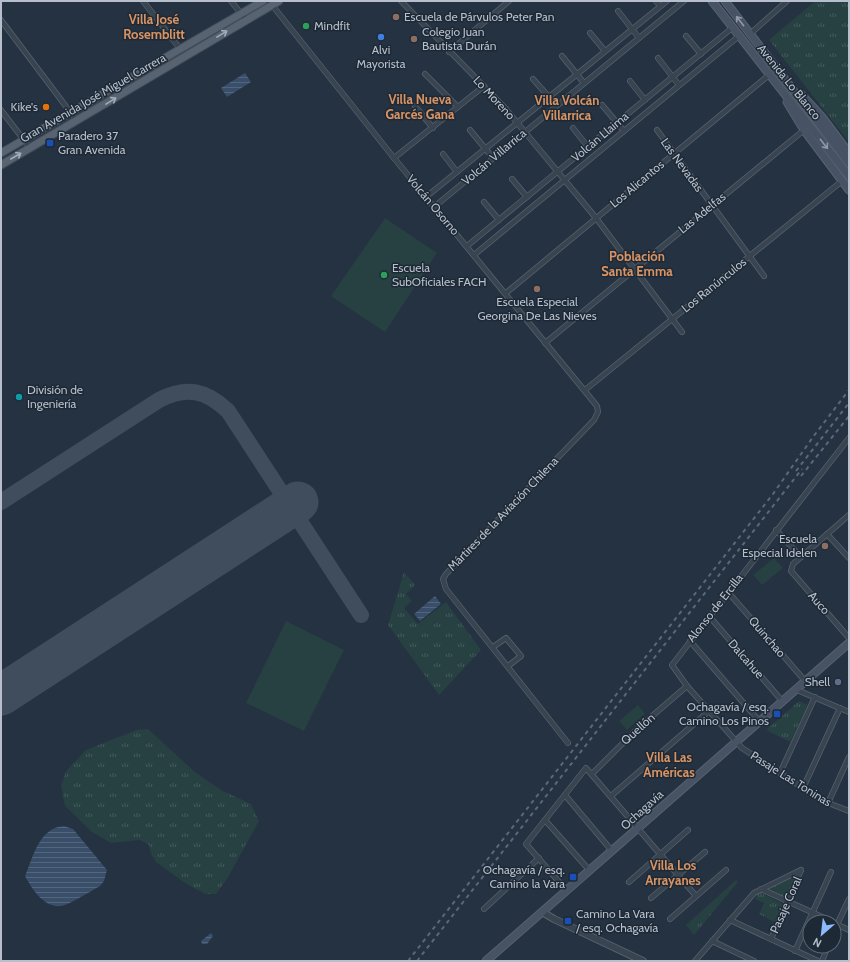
<svg xmlns="http://www.w3.org/2000/svg" width="850" height="962" font-family="Cabin,sans-serif">
	<style>
		.grass { fill: url(#grass-tufts) }
		.garden { fill: #274042 }
		.water { fill: url(#water-rules) }
		.lines { fill: none; stroke-linecap: round; stroke-linejoin: round }
		.taxiway { stroke: #404d5c; stroke-width: 16 }
		.runway { stroke: #404d5c; stroke-width: 41 }
		.minor-casing { stroke: #57626e; stroke-width: 6 }
		.tertiary-casing { stroke: #57626e; stroke-width: 8 }
		.secondary-casing { stroke: #57626e; stroke-width: 9 }
		.primary-casing { stroke: #434d5a; stroke-width: 9 }
		.minor { stroke: #394451; stroke-width: 4.5 }
		.tertiary { stroke: #394451; stroke-width: 6 }
		.secondary { stroke: #475364; stroke-width: 7 }
		.primary { stroke: #576371; stroke-width: 7 }
		.rail { stroke: #5b6878; stroke-width: 2; stroke-dasharray: 4 4; stroke-linecap: butt }
		.oneway { stroke: #8f99a7 }
		.oneway2 { stroke: #a3adb9 }
		.education-dot { fill: #8d6e63; stroke: #1e2936; stroke-width: 1.5 }
		.leisure-dot { fill: #2e9e5b; stroke: #1e2936; stroke-width: 1.5 }
		.shop-dot { fill: #3f7fe0; stroke: #1e2936; stroke-width: 1.5 }
		.food-dot { fill: #e8710a; stroke: #1e2936; stroke-width: 1.5 }
		.transit-dot { fill: #1a4fb4; stroke: #1e2936; stroke-width: 1.5 }
		.culture-dot { fill: #0f9aa8; stroke: #1e2936; stroke-width: 1.5 }
		.service-dot { fill: #5c6f8a; stroke: #1e2936; stroke-width: 1.5 }
		.labels { text-anchor: middle; stroke-width: 3; stroke-linejoin: round; paint-order: stroke }
		.poi-label { font-size: 12px; fill: #b6bfcb; stroke: #1e2936; text-anchor: start }
		.street-label { font-size: 12px; fill: #b6bfcb; stroke: #1e2936 }
		.neighbourhood-label { font-size: 13px; font-weight: bold; fill: #d89364; stroke: #1e2936 }
	</style>
	<defs>
		<pattern id="grass-tufts" width="24" height="20" patternUnits="userSpaceOnUse"><rect width="24" height="20" fill="#274042"/><path d="M3 7l-1-3M5 7V3M7 7l1-3M15 17l-1-3M17 17v-4M19 17l1-3" fill="none" stroke="#445a5c"/></pattern>
		<pattern id="water-rules" width="6" height="5" patternUnits="userSpaceOnUse"><rect width="6" height="5" fill="#384e69"/><path d="M0 2.5h6" fill="none" stroke="#53667d"/></pattern>
	</defs>
	<rect width="100%" height="100%" fill="#253241"/>
	<g class="grass">
		<path d="M815 1H849V142L769 40Z"/>
		<path d="M404 572 415 585 406 594 412 601 404 608 418 624 446 602 481 650 439 695 388 625Z"/>
		<path d="M799 701 808 705 790 742 766 730Z"/>
		<path d="M148 729 196 773 223 791 251 804 259 821 227 879 216 894H205L185 883 156 862 151 854 149 845 140 840 111 843 92 832 65 806 61 786 66 771 86 750 136 730Z"/>
		<path d="M796 875 786 898 767 889Z"/>
		<path d="M736 880 738 882 694 935 686 925Z"/>
		<path d="M759 892 783 904 774 922 759 914 764 903 755 899Z"/>
	</g>
	<g class="garden">
		<path d="M385 218 437 253 385 332 331 296Z"/>
		<path d="M774 558 783 568 762 585 753 575Z"/>
		<path d="M286 621 344 650 304 731 246 703Z"/>
		<path d="M638 705 645 714 627 730 619 721Z"/>
	</g>
	<g class="water">
		<path d="M245 73 251 82 227 97 221 88Z"/>
		<path d="M435 596 441 604 420 621 414 614Z"/>
		<path d="M64 826 73 829 107 870 104 881 100 886C93 890 67 906 61 906 44 908 32 889 25 876 34 855 39 828 64 826Z"/>
		<path d="M211 933 213 936 207 944H202L201 941Z"/>
	</g>
	<g class="lines">
		<path class="taxiway" d="M1 502 159 400C187 386 206 390 228 411L361 615"/>
		<path class="runway" d="M1 695 298 502"/>
		<g class="minor-casing">
			<g id="minor">
				<path d="M143 1 181 50"/>
				<path d="M231 1 246 20"/>
				<path d="M401 1 505 108 596 218 682 332"/>
				<path d="M656 1 660 6"/>
				<path d="M272 5 394 158 597 406 598 412 594 420 446 574 443 579 446 589 568 743"/>
				<path d="M618 11 639 38"/>
				<path d="M1 20 77 121"/>
				<path d="M590 33 605 51"/>
				<path d="M750 34 787 1"/>
				<path d="M686 36 701 54"/>
				<path d="M449 52 509 1"/>
				<path d="M562 56 584 83"/>
				<path d="M658 58 679 85"/>
				<path d="M425 74 458 107"/>
				<path d="M533 79 549 97"/>
				<path d="M630 81 645 100"/>
				<path d="M602 105 624 131"/>
				<path d="M415 106 433 128"/>
				<path d="M1 110 30 148"/>
				<path d="M573 128 588 147"/>
				<path d="M470 130 493 158"/>
				<path d="M657 130 764 276"/>
				<path d="M443 154 457 172"/>
				<path d="M394 158 484 86"/>
				<path d="M512 179 527 197"/>
				<path d="M426 197 667 1"/>
				<path d="M484 202 499 220"/>
				<path d="M434 207 684 1"/>
				<path d="M467 246 732 28"/>
				<path d="M474 255 739 36"/>
				<path d="M506 293 769 75"/>
				<path d="M545 343 804 130"/>
				<path d="M585 390 842 181"/>
				<path d="M849 438 672 665 687 686 742 748 823 801 849 811"/>
				<path d="M849 515 793 564 791 571 849 638"/>
				<path d="M776 530 801 557"/>
				<path d="M827 534 849 558"/>
				<path d="M728 592 806 682"/>
				<path d="M709 616 783 702"/>
				<path d="M690 641 760 722"/>
				<path d="M493 647 506 638 521 656 508 666"/>
				<path d="M797 690 849 712"/>
				<path d="M780 773 815 697"/>
				<path d="M592 774 637 729 687 686"/>
				<path d="M803 788 840 708"/>
				<path d="M565 795 612 851"/>
				<path d="M611 796 709 711"/>
				<path d="M828 803 849 757"/>
				<path d="M545 820 590 871"/>
				<path d="M629 882 688 830"/>
				<path d="M761 889 833 922"/>
				<path d="M567 891 526 844 586 768 696 896"/>
				<path d="M651 898 705 852"/>
				<path d="M484 909 539 858"/>
				<path d="M670 919 726 870"/>
				<path d="M730 920 818 961"/>
				<path d="M836 924 849 930"/>
				<path d="M834 931 849 899"/>
				<path d="M771 939 801 870"/>
				<path d="M712 941 754 961"/>
				<path d="M795 951 831 872"/>
				<path d="M695 961 754 893 801 870"/>
				<path d="M822 961 828 946"/>
			</g>
		</g>
		<g class="tertiary-casing">
			<path id="tertiary" d="M542 912 554 919 643 961"/>
		</g>
		<g class="secondary-casing">
			<g id="secondary">
				<path d="M712 1 849 176"/>
				<path d="M725 1 849 163"/>
				<path d="M801 94 822 117 849 153"/>
				<path d="M787 102 804 130 849 190"/>
				<path d="M486 961 849 643"/>
			</g>
		</g>
		<g class="primary-casing">
			<g id="primary">
				<path d="M1 153 263 1"/>
				<path d="M1 165 279 1"/>
			</g>
		</g>
		<use href="#minor" class="minor"/>
		<use href="#tertiary" class="tertiary"/>
		<use href="#secondary" class="secondary"/>
		<use href="#primary" class="primary"/>
		<g class="rail">
			<path d="M796 471 849 403"/>
			<path d="M801 476 849 416"/>
			<path d="M408 961 773 494 813 437 849 390"/>
			<path d="M417 961 802 469"/>
		</g>
	</g>
	<defs><path id="oneway-shaft" d="M-6 0H5M1.5-3L5.5 0L1.5 3" fill="none" stroke-width="1.6" stroke-linecap="round" stroke-linejoin="round"/></defs>
	<g class="oneway">
		<use href="#oneway-shaft" transform="translate(740 21) rotate(-128)"/>
		<use href="#oneway-shaft" transform="translate(824 144) rotate(52)"/>
	</g>
	<g class="oneway2">
		<use href="#oneway-shaft" transform="translate(222 34) rotate(-31)"/>
		<use href="#oneway-shaft" transform="translate(111 101) rotate(-31)"/>
		<use href="#oneway-shaft" transform="translate(16 156) rotate(-30)"/>
	</g>
	<g class="education-dot">
		<circle cx="396" cy="17" r="4"/>
		<circle cx="414" cy="39" r="4"/>
		<circle cx="537" cy="289" r="4"/>
		<circle cx="825" cy="546" r="4"/>
	</g>
	<g class="leisure-dot">
		<circle cx="306" cy="26" r="4"/>
		<circle cx="384" cy="275" r="4"/>
	</g>
	<circle class="shop-dot" cx="381" cy="37" r="4"/>
	<circle class="food-dot" cx="46" cy="107" r="4"/>
	<g class="transit-dot">
		<rect x="46" y="139" width="8" height="8" rx="2"/>
		<rect x="773" y="710" width="8" height="8" rx="2"/>
		<rect x="569" y="873" width="8" height="8" rx="2"/>
		<rect x="564" y="917" width="8" height="8" rx="2"/>
	</g>
	<circle class="culture-dot" cx="19" cy="397" r="4"/>
	<circle class="service-dot" cx="838" cy="682" r="4"/>
	<g class="labels">
		<g class="poi-label">
			<text x="404" y="21">Escuela de Párvulos Peter Pan</text>
			<text x="314" y="30">Mindfit</text>
			<text x="422" y="36">Colegio Juan<tspan x="422" dy="14">Bautista Durán</tspan></text>
			<text x="381" y="54" text-anchor="middle">Alvi<tspan x="381" dy="14">Mayorista</tspan></text>
			<text x="38" y="111" text-anchor="end">Kike's</text>
			<text x="58" y="140">Paradero 37<tspan x="58" dy="14">Gran Avenida</tspan></text>
			<text x="392" y="272">Escuela<tspan x="392" dy="14">SubOficiales FACH</tspan></text>
			<text x="537" y="306" text-anchor="middle">Escuela Especial<tspan x="537" dy="14">Georgina De Las Nieves</tspan></text>
			<text x="27" y="394">División de<tspan x="27" dy="14">Ingeniería</tspan></text>
			<text x="817" y="543" text-anchor="end">Escuela<tspan x="817" dy="14">Especial Idelen</tspan></text>
			<text x="830" y="686" text-anchor="end">Shell</text>
			<text x="769" y="711" text-anchor="end">Ochagavía / esq.<tspan x="769" dy="14">Camino Los Pinos</tspan></text>
			<text x="565" y="874" text-anchor="end">Ochagavía / esq.<tspan x="565" dy="14">Camino la Vara</tspan></text>
			<text x="576" y="918">Camino La Vara<tspan x="576" dy="14">/ esq. Ochagavía</tspan></text>
		</g>
		<g class="street-label">
			<text transform="translate(789 82) rotate(51)" y="4">Avenida Lo Blanco</text>
			<text transform="translate(93 98) rotate(-30)" y="4">Gran Avenida José Miguel Carrera</text>
			<text transform="translate(494 98) rotate(47)" y="4">Lo Moreno</text>
			<text transform="translate(600 137) rotate(-40)" y="4">Volcán Llaima</text>
			<text transform="translate(494 157) rotate(-40)" y="4">Volcán Villarrica</text>
			<text transform="translate(682 165) rotate(54)" y="4">Las Nevadas</text>
			<text transform="translate(637 184) rotate(-40)" y="4">Los Alicantos</text>
			<text transform="translate(433 205) rotate(50)" y="4">Volcán Osorno</text>
			<text transform="translate(702 213) rotate(-39)" y="4">Las Adelfas</text>
			<text transform="translate(714 285) rotate(-39)" y="4">Los Ranúnculos</text>
			<text transform="translate(503 514) rotate(-46)" y="4">Mártires de la Aviación Chilena</text>
			<text transform="translate(819 603) rotate(49)" y="4">Auco</text>
			<text transform="translate(715 608) rotate(-52)" y="4">Alonso de Ercilla</text>
			<text transform="translate(767 637) rotate(49)" y="4">Quinchao</text>
			<text transform="translate(746 659) rotate(49)" y="4">Dalcahue</text>
			<text transform="translate(638 729) rotate(-42)" y="4">Quellón</text>
			<text transform="translate(791 779) rotate(32)" y="4">Pasaje Las Toninas</text>
			<text transform="translate(642 810) rotate(-42)" y="4">Ochagavía</text>
			<text transform="translate(786 905) rotate(-66)" y="4">Pasaje Coral</text>
		</g>
		<g class="neighbourhood-label">
			<text x="154" y="24">Villa José<tspan x="154" dy="15">Rosemblitt</tspan></text>
			<text x="420" y="104">Villa Nueva<tspan x="420" dy="15">Garcés Gana</tspan></text>
			<text x="567" y="105">Villa Volcán<tspan x="567" dy="15">Villarrica</tspan></text>
			<text x="637" y="261">Población<tspan x="637" dy="15">Santa Emma</tspan></text>
			<text x="669" y="762">Villa Las<tspan x="669" dy="15">Américas</tspan></text>
			<text x="673" y="870">Villa Los<tspan x="673" dy="15">Arrayanes</tspan></text>
		</g>
	</g>
	<rect width="850" height="962" fill="none" stroke="#b6bfcb" stroke-width="4"/>
	<g transform="translate(822 934) rotate(208)"><circle r="19" fill="#1e2936" stroke="#5b6572"/>
	<path d="M0-3L7 15L0 10L-7 15Z" fill="#8cbafa"/>
	<text y="-6" font-size="11" font-weight="bold" text-anchor="middle" fill="#b6bfcb">N</text>
	</g>
</svg>
